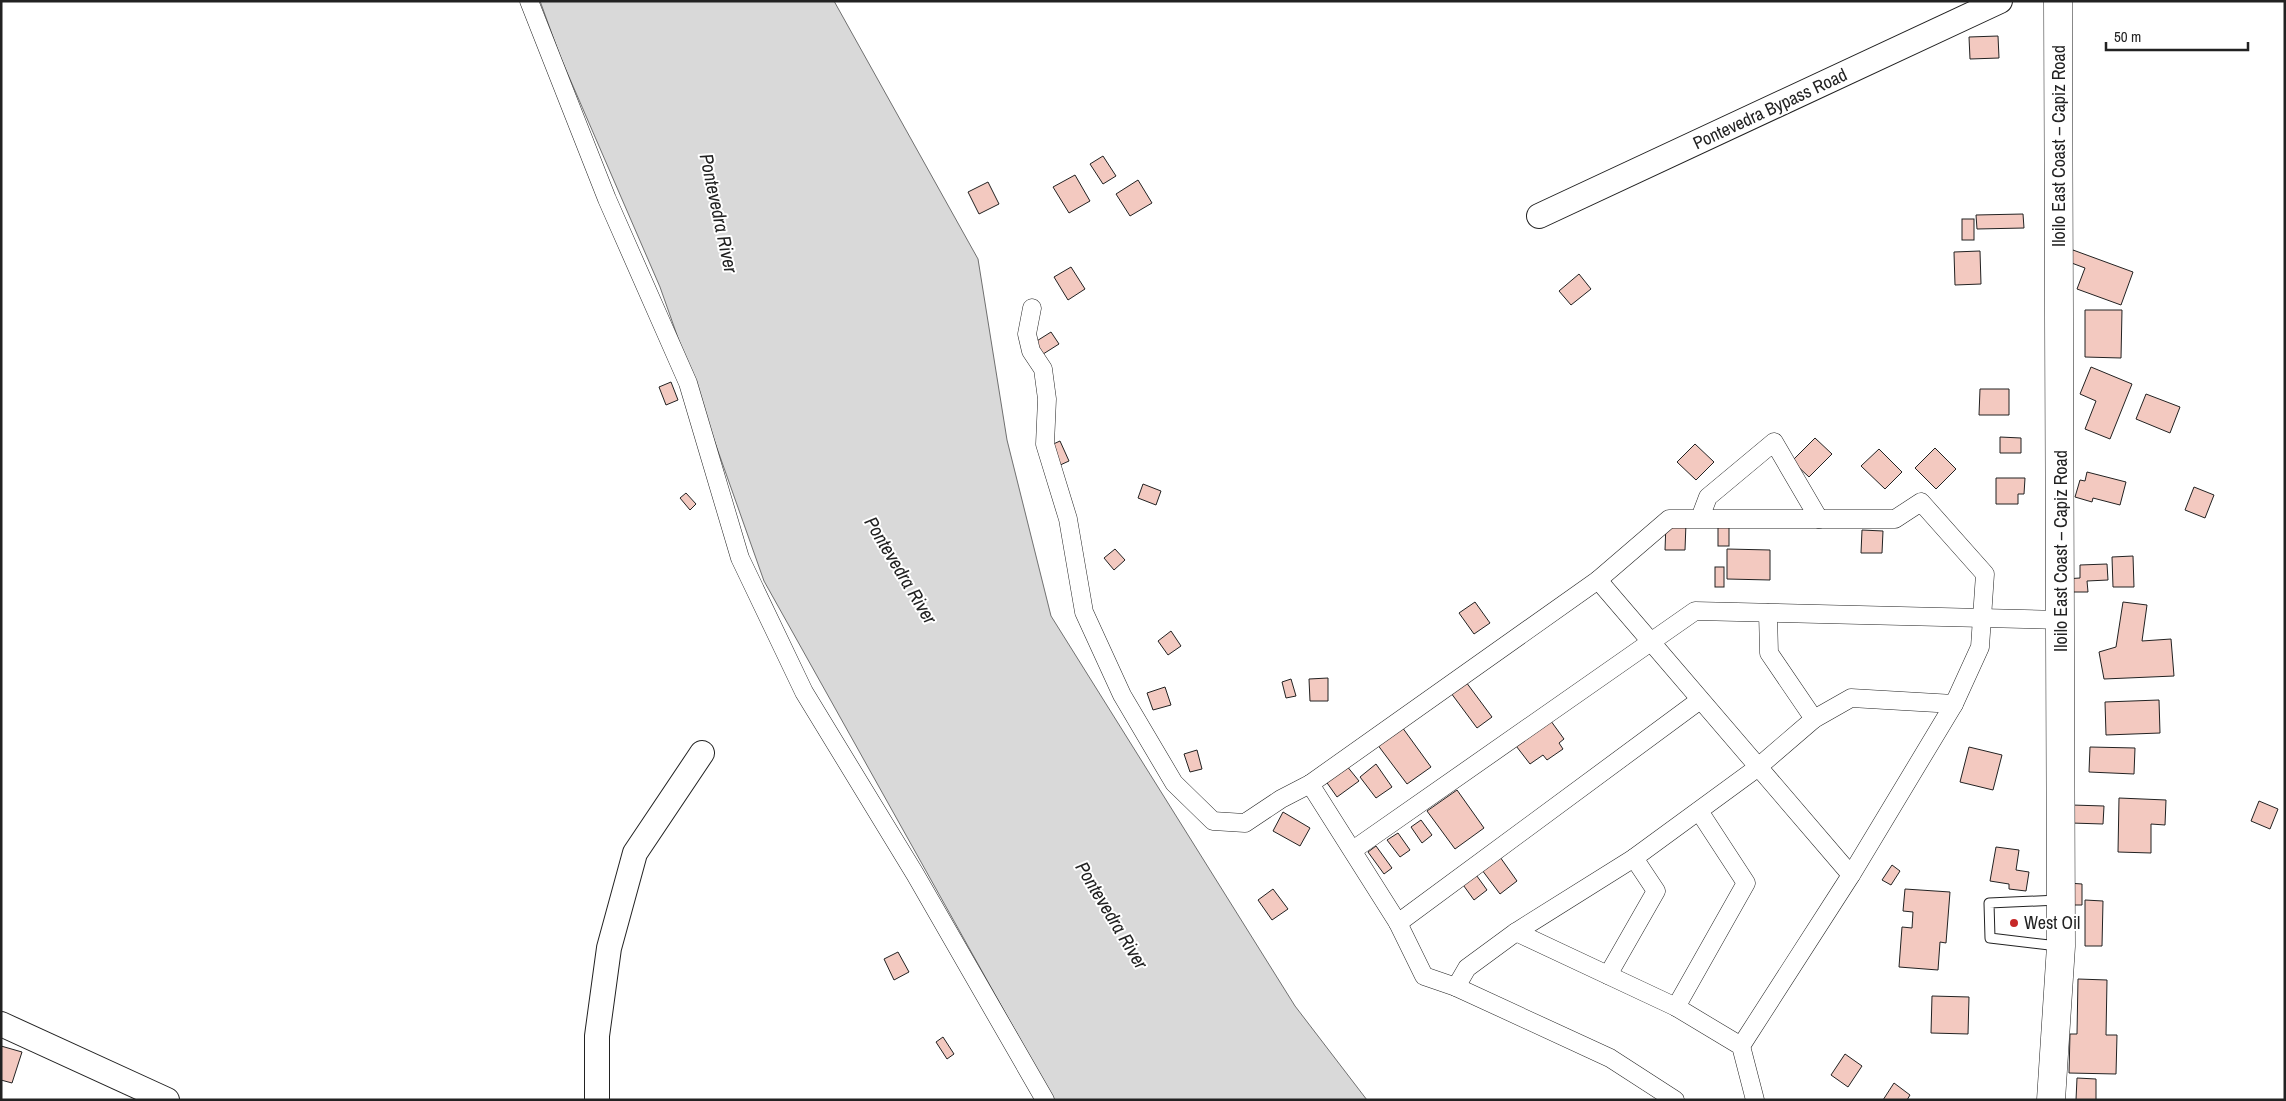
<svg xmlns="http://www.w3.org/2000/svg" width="2286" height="1101" font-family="'Archivo Narrow',sans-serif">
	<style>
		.water { fill: #d9d9d9; stroke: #6f6f6f }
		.building { fill: #f3c9c0; stroke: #222 }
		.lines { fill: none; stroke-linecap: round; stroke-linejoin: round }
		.service-casing { stroke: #222; stroke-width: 11 }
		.minor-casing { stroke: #222; stroke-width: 19 }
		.secondary-casing { stroke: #222; stroke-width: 26 }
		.primary-casing { stroke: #222; stroke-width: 29 }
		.service { stroke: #fff; stroke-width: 9 }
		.minor { stroke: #fff; stroke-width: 18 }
		.secondary { stroke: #fff; stroke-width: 24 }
		.primary { stroke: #fff; stroke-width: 28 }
		.poi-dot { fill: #c62828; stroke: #fff; stroke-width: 2 }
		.labels { text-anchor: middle; stroke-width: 4; stroke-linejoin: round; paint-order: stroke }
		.street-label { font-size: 18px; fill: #222; stroke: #fff }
		.poi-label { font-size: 18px; fill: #222; stroke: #fff; text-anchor: start }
		.water-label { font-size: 19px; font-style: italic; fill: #222; stroke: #fff }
	</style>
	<rect width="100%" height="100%" fill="#fff"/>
	<path class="water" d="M540 1H834L978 259 1007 440 1051 616 1295 1006 1367 1100H1054L764 581 660 287 560 56Z"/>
	<g class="building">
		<path d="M1998 36 1999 58 1970 59 1969 37Z"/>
		<path d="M1103 156 1116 176 1103 184 1090 164Z"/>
		<path d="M1075 175 1090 201 1069 213 1053 187Z"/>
		<path d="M1138 180 1152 203 1130 216 1116 194Z"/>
		<path d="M988 182 999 204 979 214 968 192Z"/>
		<path d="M2023 214 2024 228 1977 229 1976 215Z"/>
		<rect x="1962" y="219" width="12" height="21"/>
		<path d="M2073 250 2133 272 2121 305 2077 289 2085 268 2069 262Z"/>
		<path d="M1980 251 1981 284 1955 285 1954 252Z"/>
		<path d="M1071 267 1085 289 1068 300 1054 277Z"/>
		<path d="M1579 274 1591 289 1571 305 1559 291Z"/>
		<path d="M2085 310H2122L2121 358 2085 357Z"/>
		<path d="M1051 332 1059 344 1040 356 1032 344Z"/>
		<path d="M2091 367 2132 384 2110 439 2085 429 2096 401 2080 394Z"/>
		<path d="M671 382 678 400 666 405 659 387Z"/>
		<path d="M1980 389H2009V415H1979Z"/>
		<path d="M2146 394 2180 407 2170 433 2136 419Z"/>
		<path d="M2000 437 2021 438V453H2000Z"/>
		<path d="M1815 438 1832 454 1809 477 1792 461Z"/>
		<path d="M1060 441 1069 461 1058 466 1049 446Z"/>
		<path d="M1695 444 1714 462 1696 480 1677 462Z"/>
		<path d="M1935 448 1956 469 1936 489 1915 468Z"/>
		<path d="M1879 449 1902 472 1885 489 1861 466Z"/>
		<path d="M2087 472 2126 482 2120 505 2093 498 2092 502 2075 497 2080 480 2085 481Z"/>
		<path d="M1996 478H2025L2024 494H2018V504H1996Z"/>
		<path d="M1143 484 1161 491 1156 505 1138 498Z"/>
		<path d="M2194 487 2214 495 2205 518 2185 510Z"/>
		<path d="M686 493 696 504 690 510 680 498Z"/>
		<rect x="1718" y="522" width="11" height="24"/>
		<path d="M1666 523H1686L1685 550H1665Z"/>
		<path d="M1862 530 1883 531 1882 553H1861Z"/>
		<path d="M1115 549 1125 560 1114 570 1104 558Z"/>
		<path d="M1727 549 1770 550V580L1727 579Z"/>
		<path d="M2133 556 2134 587H2113L2112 557Z"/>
		<path d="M2107 564 2108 580 2087 581 2088 592H2064V579L2080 578V565Z"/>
		<rect x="1715" y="567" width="9" height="20"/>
		<path d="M1475 602 1490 623 1474 634 1459 613Z"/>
		<path d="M2123 602 2147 605 2142 641 2171 639 2174 676 2104 679 2099 652 2116 647Z"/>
		<path d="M1171 631 1181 646 1168 655 1158 641Z"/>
		<path d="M1328 678V701H1310L1309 679Z"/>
		<path d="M1291 679 1296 696 1286 698 1282 682Z"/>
		<path d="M1466 682 1492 717 1477 728 1451 693Z"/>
		<path d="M1165 687 1171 705 1153 710 1147 693Z"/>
		<path d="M2159 700 2160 733 2106 735 2105 702Z"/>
		<path d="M1548 717 1564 739 1559 743 1563 749 1547 760 1543 755 1530 764 1513 742Z"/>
		<path d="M1402 727 1431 767 1407 784 1377 744Z"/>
		<path d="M1969 747 2002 755 1993 790 1960 782Z"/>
		<path d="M2090 747 2135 748 2134 774 2089 772Z"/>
		<path d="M1197 750 1202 769 1190 772 1184 754Z"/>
		<path d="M1376 764 1392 787 1376 798 1360 777Z"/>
		<path d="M1346 765 1359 781 1337 797 1325 780Z"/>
		<path d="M1457 790 1484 828 1455 849 1427 811Z"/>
		<path d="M2119 798 2166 800 2165 825 2151 824V853L2118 852Z"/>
		<path d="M2259 801 2278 809 2270 829 2251 821Z"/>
		<path d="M2072 805 2104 806 2103 824 2071 823Z"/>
		<path d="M1283 812 1310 828 1300 846 1273 831Z"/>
		<path d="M1421 820 1432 835 1422 843 1411 827Z"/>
		<path d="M1398 833 1410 850 1400 857 1387 840Z"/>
		<path d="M1376 846 1392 868 1384 874 1368 852Z"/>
		<path d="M1996 847 2019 850 2016 870 2029 872 2026 891 2009 889V884L1990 881Z"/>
		<path d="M1500 857 1517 881 1500 894 1482 870Z"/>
		<path d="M1892 865 1900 871 1891 885 1882 880Z"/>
		<path d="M1474 872 1487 890 1474 900 1461 882Z"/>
		<path d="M2068 883 2082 884V905H2068Z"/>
		<path d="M1273 889 1288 909 1272 920 1258 900Z"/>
		<path d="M1905 889 1950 892 1946 943 1940 942 1938 970 1899 967 1902 927 1912 928 1913 912 1903 911Z"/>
		<path d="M2085 900 2103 901 2102 946H2085Z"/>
		<path d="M898 952 909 972 894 980 884 959Z"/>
		<path d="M2078 979 2107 980 2106 1035H2117L2116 1074 2069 1073 2070 1034H2077Z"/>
		<path d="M1932 996 1969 997 1968 1034 1931 1033Z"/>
		<path d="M943 1037 954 1054 947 1059 936 1042Z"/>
		<path d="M1 1046 22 1052 12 1083 1 1080Z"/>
		<path d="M1845 1054 1862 1066 1848 1087 1831 1075Z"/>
		<path d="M2077 1078 2096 1079V1100H2076Z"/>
		<path d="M1894 1083 1910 1095 1907 1100H1883Z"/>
	</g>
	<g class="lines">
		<g class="service-casing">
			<path id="service" d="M2058 946 1990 938 1989 903 2058 900"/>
		</g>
		<g class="minor-casing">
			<g id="minor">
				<path d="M529 1 607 199 688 383 740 558 804 692 915 874 1045 1100"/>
				<path d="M1032 308 1027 334 1031 351 1043 369 1047 399 1045 444 1068 519 1084 612 1122 695 1174 783 1213 821 1245 823 1281 799 1310 784"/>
				<path d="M1700 518 1708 497 1774 442 1819 519"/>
				<path d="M1598 580 1851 875"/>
				<path d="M1768 613 1769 653 1814 719"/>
				<path d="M1353 850 1695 611 2062 620"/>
				<path d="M1398 923 1424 976 1456 987 1610 1058 1675 1100"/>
				<path d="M1516 932 1676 1007 1741 1046 1755 1100"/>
				<path d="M1608 975 1656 891 1634 858"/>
				<path d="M1456 987 1467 968 1516 932 1634 858 1757 768 1814 719 1851 698 1954 704 1980 647 1985 574 1921 502 1895 519H1669L1598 580 1310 784 1398 923 1700 700"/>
				<path d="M1676 1007 1746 883 1699 811"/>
				<path d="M1741 1046 1851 875 1954 704"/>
			</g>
		</g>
		<g class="secondary-casing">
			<g id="secondary">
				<path d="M1539 216 2000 1"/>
				<path d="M1 1024 167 1100"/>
				<path d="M597 1100V1036L609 948 635 853 702 753"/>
			</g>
		</g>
		<g class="primary-casing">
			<path id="primary" d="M2051 1100 2061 946 2058 1"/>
		</g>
		<use href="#service" class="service"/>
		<use href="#minor" class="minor"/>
		<use href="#secondary" class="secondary"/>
		<use href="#primary" class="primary"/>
	</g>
	<circle class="poi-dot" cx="2014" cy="923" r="5"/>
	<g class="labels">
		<g class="street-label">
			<text transform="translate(1770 109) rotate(-25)" y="6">Pontevedra Bypass Road</text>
			<text transform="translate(2059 146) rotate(-90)" y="6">Iloilo East Coast – Capiz Road</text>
			<text transform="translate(2061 551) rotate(-90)" y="6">Iloilo East Coast – Capiz Road</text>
		</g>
		<g class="poi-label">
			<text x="2024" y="929">West Oil</text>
		</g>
		<g class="water-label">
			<text transform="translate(719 213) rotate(78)" y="7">Pontevedra River</text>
			<text transform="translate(901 570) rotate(59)" y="7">Pontevedra River</text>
			<text transform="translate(1112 915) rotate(59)" y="7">Pontevedra River</text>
		</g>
	</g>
	<rect width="2286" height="1101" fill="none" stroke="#222222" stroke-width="5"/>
	<path d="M2106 42v8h142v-8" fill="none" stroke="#222222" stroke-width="2.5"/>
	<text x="2114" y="42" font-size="15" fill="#222222" stroke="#ffffff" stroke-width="4" paint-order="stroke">50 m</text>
</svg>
